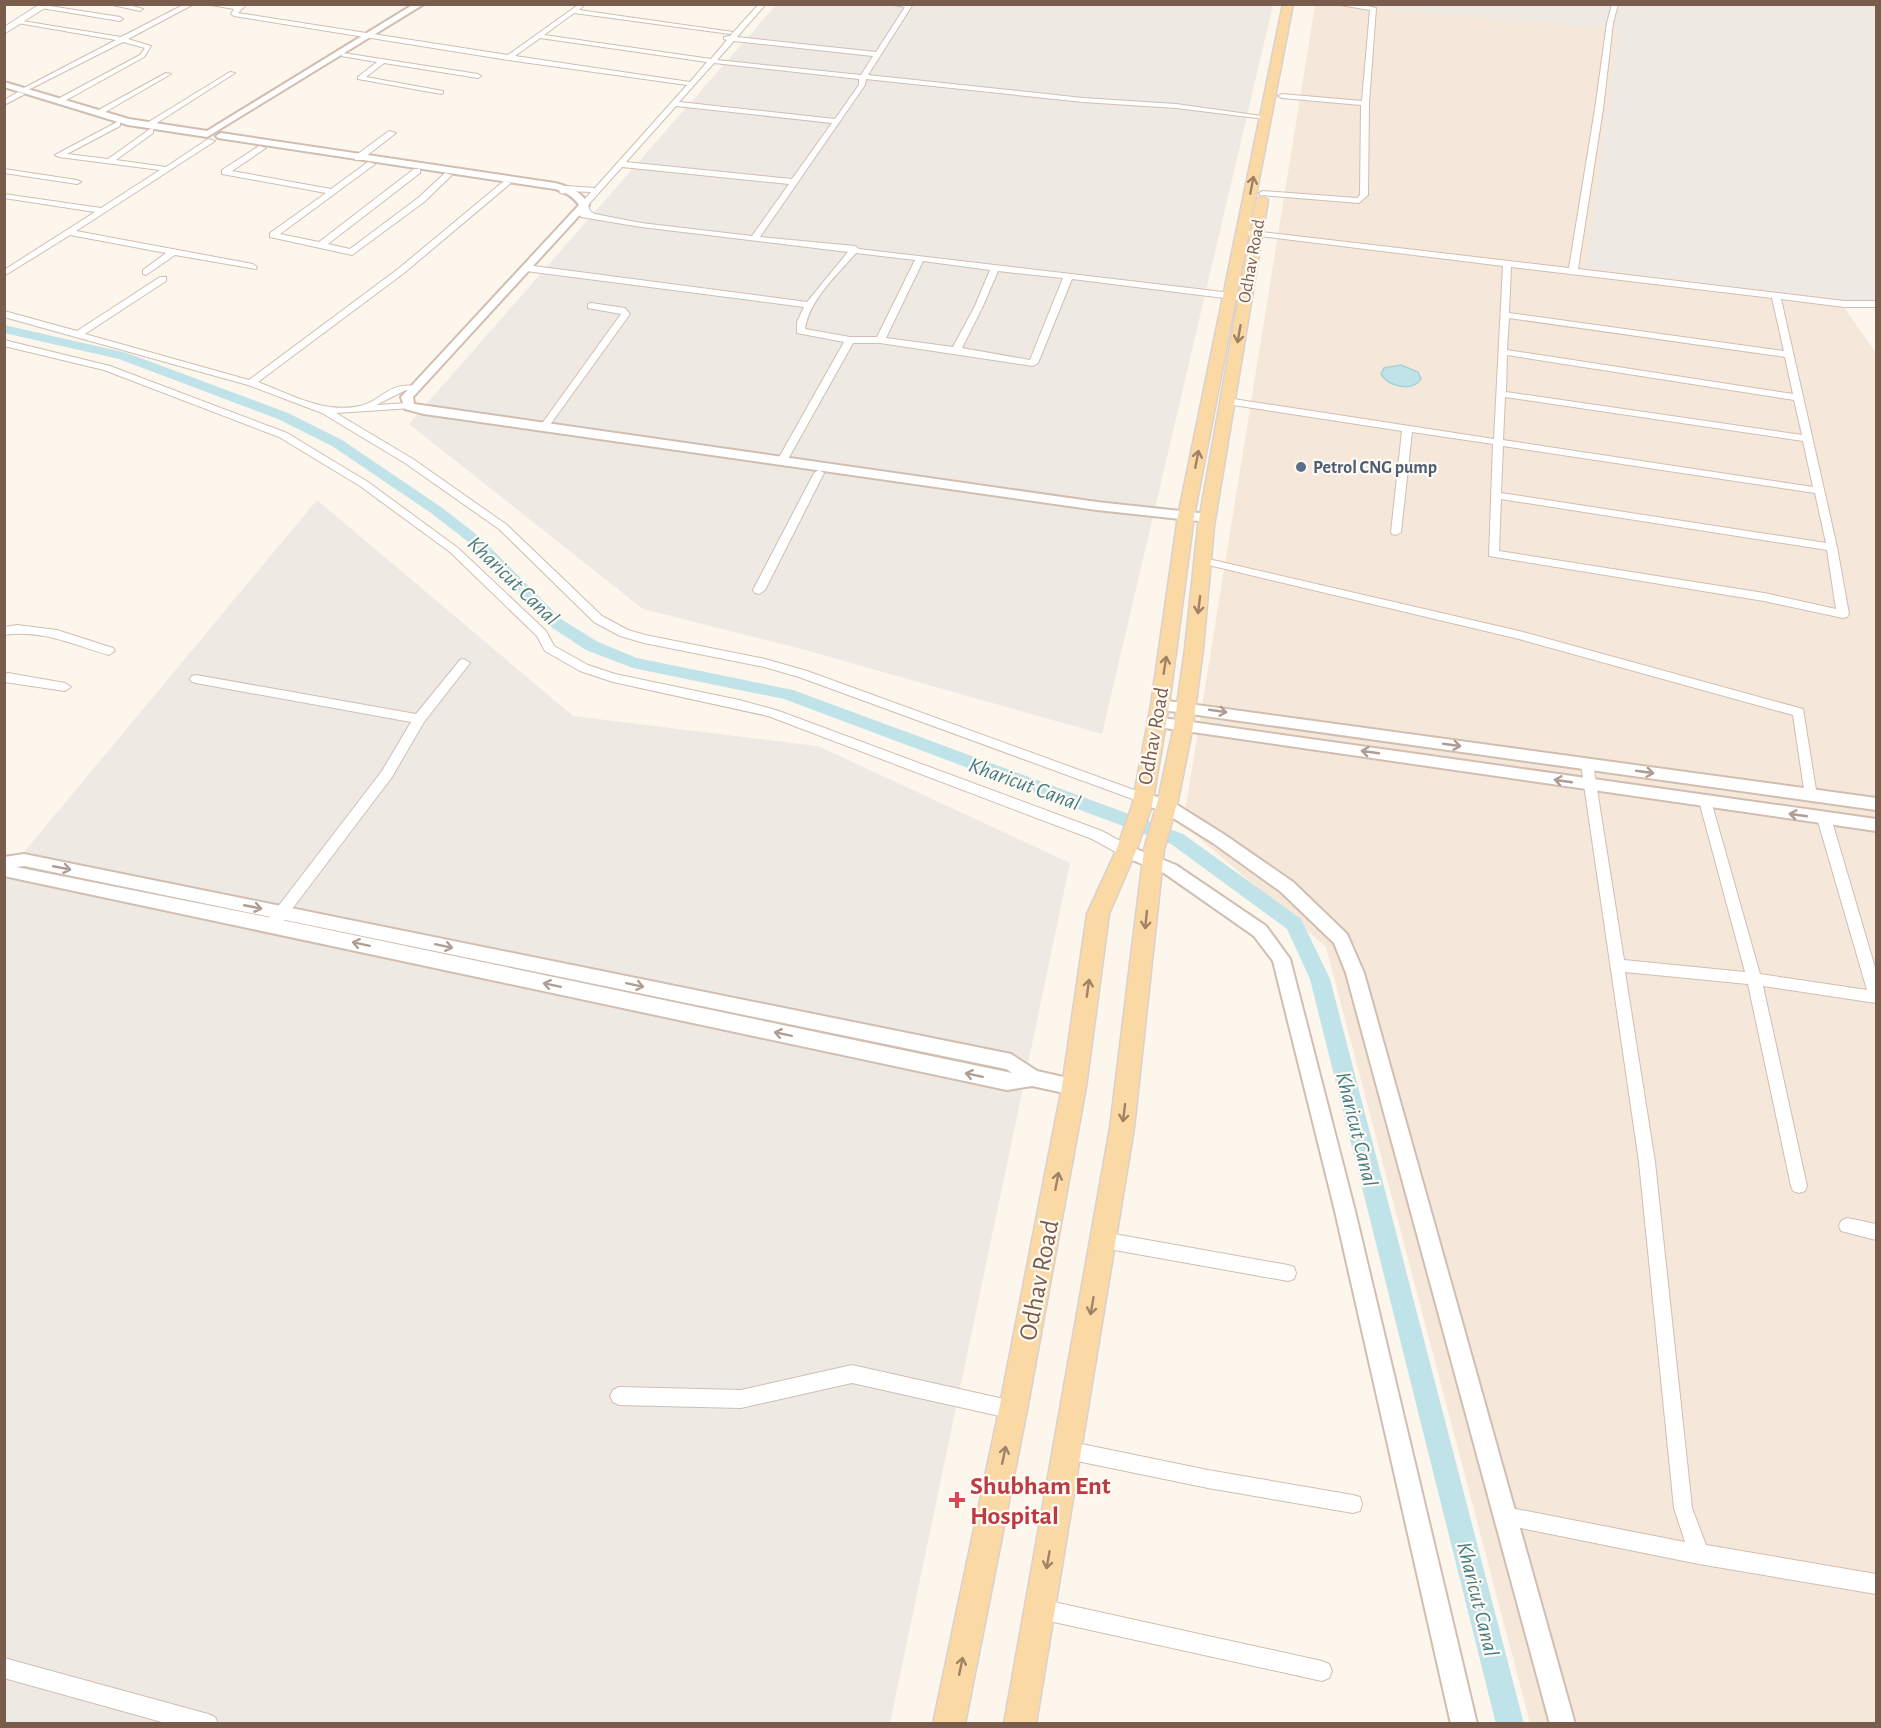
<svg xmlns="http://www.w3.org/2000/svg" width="1881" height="1728" font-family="'Alegreya Sans',sans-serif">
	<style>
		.residential { fill: #f5e8da }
		.industrial { fill: #efe9e4 }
		.water { fill: #bfe3e8; stroke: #a5d3da; stroke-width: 1.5 }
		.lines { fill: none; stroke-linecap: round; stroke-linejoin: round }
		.canal { fill: #bfe3e8; fill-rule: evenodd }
		.minor-casing { stroke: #d1beb0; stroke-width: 2 }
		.tertiary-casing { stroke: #d1beb0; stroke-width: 4 }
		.secondary-casing { stroke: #d6c0b0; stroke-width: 2 }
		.primary-casing { stroke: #dad1cd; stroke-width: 3 }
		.minor { fill: #fff; fill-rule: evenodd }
		.tertiary { fill: #fff; fill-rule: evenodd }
		.secondary { fill: #fff; fill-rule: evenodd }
		.primary { fill: #fbd9a5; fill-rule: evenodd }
		.oneway { stroke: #a18267 }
		.oneway2 { stroke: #af9d94 }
		.service-dot { fill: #5c6f8a; stroke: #fffaf3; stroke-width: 2 }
		.health-dot { fill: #e0444e; stroke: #fffaf3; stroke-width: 2 }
		.labels { text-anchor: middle; stroke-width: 4.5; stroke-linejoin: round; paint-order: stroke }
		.far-street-label { font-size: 18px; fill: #7a5c4d; stroke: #fffaf3 }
		.far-service-label { font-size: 18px; font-weight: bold; fill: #4e5e75; stroke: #fffaf3; text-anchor: start }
		.street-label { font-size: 21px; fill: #7a5c4d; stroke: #fffaf3 }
		.water-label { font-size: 22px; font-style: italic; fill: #437c86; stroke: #fffaf3 }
		.near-street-label { font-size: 26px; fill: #7a5c4d; stroke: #fffaf3 }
		.near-health-label { font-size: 26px; font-weight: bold; fill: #be3a42; stroke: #fffaf3; text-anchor: start }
	</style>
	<rect width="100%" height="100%" fill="#fdf6ec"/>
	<path class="residential" d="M1315 5H1342L1619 29 1585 268 1839 300 1876 353V1723H1530L1326 947 1183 824Z"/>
	<g class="industrial">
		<path d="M776 5H1273L1102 734 798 648 643 609 409 424Z"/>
		<path d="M1342 5H1876V301L1839 300 1585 268 1619 29Z"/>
		<path d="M317 500 573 716 818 746 1070 863 890 1723 5 1724V875Z"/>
	</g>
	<path class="water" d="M1401 365 1418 372 1421 379C1412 392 1389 387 1381 374L1384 368Z"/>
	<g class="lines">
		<path class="canal" d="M4 325 127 353 288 413 342 440 441 507 481 538 561 619 598 642 637 658 793 690 1183 834 1301 919 1330 979 1524 1724H1496L1310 979 1287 929 1171 844 784 699 633 668 586 650 551 627 471 544 431 513 332 446 278 419 119 359 4 333Z"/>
		<g class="minor-casing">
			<g id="minor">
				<path d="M108 4H125L143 9 140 11Z"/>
				<path d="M185 4H194L128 39 151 46 144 57 61 103 54 101 140 55 145 48 123 42 26 91 20 90 116 40 18 23 16 20 121 37Z"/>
				<path d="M205 4H247L238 13 508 55 578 5 582 4 583 6 579 10 733 32 730 34 574 13 544 35 711 59 727 40 724 39V37L730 36 759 4H766L737 37 876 52 905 7 888 4H913L868 75 1083 98 1176 104 1269 117 1265 119 1176 108 1083 102 866 79 865 85 760 237 855 246 859 249 1240 294 1244 297 1240 300 1072 279 1038 363 1033 366 880 343H853L787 461 782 464 778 463 777 461 844 342 797 333V322L804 307 526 271 522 268 526 265 807 302 848 252 641 227 581 217 575 210 581 208 580 205 591 192 568 191 563 194 559 192 566 186 595 188 687 85 508 60 234 16 231 14 234 9ZM540 38 707 62 690 82 515 56ZM734 41 873 56 861 75 717 60ZM714 63 859 79V85L835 119 679 102ZM676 106 832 123 792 179 626 162ZM622 167 789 184 752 236 641 223 595 214 590 211 588 205ZM856 253 915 260 877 337H850L805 329C809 300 837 275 856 253ZM923 261 990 270 975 306 953 347 886 338ZM998 271 1063 278 1030 360 962 348 983 306Z"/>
				<path d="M1334 4H1359L1376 8 1369 103 1368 195 1359 203 1260 195 1259 193 1263 191 1357 198 1360 195 1361 105 1282 98 1278 96 1282 94 1362 101 1370 10Z"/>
				<path d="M1612 4H1618L1613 23 1603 109 1578 269 1844 301H1876V307H1844L1781 299 1837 547 1849 614 1847 617 1843 618 1764 601 1489 556 1493 444 1412 432 1401 532 1396 535 1392 534 1391 532 1402 431 1227 404 1222 401 1227 398 1494 439 1503 266 1244 234 1240 232 1244 230 1569 268 1595 109 1607 23ZM1511 267 1772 298 1784 351 1509 313ZM1509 318 1785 357 1793 394 1507 350ZM1507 355 1794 400 1802 435 1506 392ZM1505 397 1803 441 1813 487 1503 440ZM1503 446 1815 493 1826 543 1501 493ZM1501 499 1827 550 1836 609 1764 593 1499 551Z"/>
				<path d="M43 5 120 17 123 19 120 21 41 8Z"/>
				<path d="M343 53 478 74 481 76 478 78 384 63 366 77 443 91V93L441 94 358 79V77L377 62 341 56Z"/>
				<path d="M230 72 235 73 149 128 142 126Z"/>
				<path d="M166 73 171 74 100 115 93 113Z"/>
				<path d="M18 92 25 94 4 105V100Z"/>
				<path d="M117 122H120V126L67 154 108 159 150 129H153V133L116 160 166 167 208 139 215 141 76 231 253 264 257 267 256 269 175 255 146 275 143 274V270L166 253 70 235 4 276V270L95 212 4 198V194L101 208 160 170 59 157 55 155Z"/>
				<path d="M389 131 396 133 361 160H355V156Z"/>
				<path d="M259 146 266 148 232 171 331 189 368 162 375 164 280 234 319 242 414 169H420V173L328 244 350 249 418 198 445 173 452 175 424 202 352 255 270 237V233L326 193 222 174V170Z"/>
				<path d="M4 169 77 180 81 182 77 184 4 173Z"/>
				<path d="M504 181 511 183 404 273 258 382C290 394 324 414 360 406 382 401 390 380 418 387V391L406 390 376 405 409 403 414 406 412 408 336 413 413 459 507 525 602 616 628 630 645 635 765 659 807 671 1148 795 1149 798 1148 801H1138L799 677 764 667 644 643 620 636 594 622 499 529 405 463 322 413 248 385 4 317V311L77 331 160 277H166V281L85 334 249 380 398 269Z"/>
				<path d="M591 303 625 308 630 314 547 429H541V425L621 314 588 308V304Z"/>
				<path d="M4 340 110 366 287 433 368 482 458 548 546 631 554 646 588 665 615 674 739 700 776 710 1102 831 1131 847 1133 851 1131 855H1121L1092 839 768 716 613 682 580 671 545 651 537 636 450 552 360 486 279 437 104 370 4 346Z"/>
				<path d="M819 470 824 473 765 590 759 594 755 593 753 590 814 473Z"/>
				<path d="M1204 558 1519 631 1803 709 1817 796 1811 801 1805 796 1793 715 1519 639 1200 563 1199 561Z"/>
				<path d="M17 625 57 630 113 648 115 651 109 655C74 645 42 629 4 635V627Z"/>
				<path d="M464 659 470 663 424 722 392 777 280 925H270L268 921 270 917 382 771 411 722 196 683 192 682 190 679 192 676 196 675 416 714 460 660Z"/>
				<path d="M8 673 65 683 71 687 65 691 4 682V674Z"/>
				<path d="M1587 759 1593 764 1624 960 1745 972 1699 801 1705 796 1711 801 1760 974 1867 990 1817 818 1824 813 1831 818 1876 971V1003L1763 986 1807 1186 1805 1191 1799 1193 1793 1191 1791 1186 1748 984 1625 972 1655 1162 1692 1508 1706 1545 1876 1574V1594L1699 1564 1506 1525 1499 1523 1497 1516 1499 1509 1506 1507 1685 1542 1674 1508 1639 1162 1581 764Z"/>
				<path d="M1847 1218 1876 1224V1240L1841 1231 1839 1226 1841 1221Z"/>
				<path d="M1103 1232 1288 1265 1294 1267 1296 1273 1294 1279 1288 1281 1103 1248 1097 1246 1095 1240 1097 1234Z"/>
				<path d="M852 1365 1013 1401 1019 1404 1022 1410 1019 1416 1013 1419 852 1383 741 1408 619 1405 613 1402 610 1396 613 1390 619 1387 741 1390Z"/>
				<path d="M1067 1441 1208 1470 1353 1495 1360 1497 1362 1504 1360 1511 1353 1513 1208 1488 1067 1459 1060 1457 1058 1450 1060 1443Z"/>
				<path d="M1040 1599 1322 1661 1329 1664 1332 1671 1329 1678 1322 1681 1040 1619 1033 1616 1030 1609 1033 1602Z"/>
				<path d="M4 1658 208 1714 215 1717 218 1724H169L4 1678Z"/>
			</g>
		</g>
		<g class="tertiary-casing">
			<g id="tertiary">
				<path d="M414 4H424L207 137 128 125 4 87V82L129 119 207 131Z"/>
				<path d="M221 133 555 183C570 187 581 191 589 205L587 207 413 397 414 404 1097 502 1208 514 1214 518 1208 522 1097 510 424 414 405 409 401 397 403 395 579 205C573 196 565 192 555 189L218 138 216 136Z"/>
				<path d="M1160 700 1876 798V810L1155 709 1153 705 1155 701Z"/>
				<path d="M1156 717 1876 819V831L1151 726 1148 722 1151 718Z"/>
				<path d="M1143 792 1174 803 1225 835 1293 882 1347 934 1364 973 1575 1724H1550L1346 973 1334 943 1281 892 1213 843 1162 811 1137 802 1135 798 1137 794Z"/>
				<path d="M1126 845 1176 865 1266 926 1290 959 1355 1211 1477 1724H1451L1335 1211 1273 961 1254 936 1164 873 1120 855 1118 851 1120 847Z"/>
				<path d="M24 854 1011 1054 1037 1071 1081 1081 1083 1087 1081 1093 1074 1095 1032 1086 1007 1090 4 876V857ZM24 866 1006 1069 1012 1073 272 918 16 867Z"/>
			</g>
		</g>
		<g class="secondary-casing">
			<path id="secondary" d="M40 4H51L4 34V27Z"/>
		</g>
		<g class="primary-casing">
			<g id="primary">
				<path d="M1283 4H1293L1194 516 1169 705 1152 806 1136 851 1109 914 1086 1087 1027 1410 965 1724H933L999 1410 1062 1087 1087 914 1116 851 1132 806 1151 705 1178 516Z"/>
				<path d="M1262 196 1268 200 1214 526 1203 649 1193 726 1178 800 1164 850 1134 1128 1036 1724H1004L1110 1128 1144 850 1158 800 1174 726 1185 649 1198 526 1256 200Z"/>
			</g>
		</g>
		<use href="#minor" class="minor"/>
		<use href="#tertiary" class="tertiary"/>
		<use href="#secondary" class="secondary"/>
		<use href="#primary" class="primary"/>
	</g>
	<defs><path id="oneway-shaft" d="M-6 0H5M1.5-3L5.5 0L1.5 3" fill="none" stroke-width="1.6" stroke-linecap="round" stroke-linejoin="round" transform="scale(1.5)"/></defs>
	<g class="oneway">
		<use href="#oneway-shaft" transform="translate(1252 185) rotate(-79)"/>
		<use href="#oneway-shaft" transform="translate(1239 334) rotate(100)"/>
		<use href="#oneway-shaft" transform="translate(1197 459) rotate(-79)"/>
		<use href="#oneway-shaft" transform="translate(1199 605) rotate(97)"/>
		<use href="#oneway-shaft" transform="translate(1165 665) rotate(-81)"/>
		<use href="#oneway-shaft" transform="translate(1146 920) rotate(96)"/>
		<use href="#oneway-shaft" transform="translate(1088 988) rotate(-82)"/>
		<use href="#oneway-shaft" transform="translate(1124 1113) rotate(97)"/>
		<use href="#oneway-shaft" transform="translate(1057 1181) rotate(-79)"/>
		<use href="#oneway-shaft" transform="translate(1092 1306) rotate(100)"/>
		<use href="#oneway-shaft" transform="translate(1004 1455) rotate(-78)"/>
		<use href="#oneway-shaft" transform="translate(1048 1560) rotate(100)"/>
		<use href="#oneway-shaft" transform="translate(961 1666) rotate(-78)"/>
	</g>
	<g class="oneway2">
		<use href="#oneway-shaft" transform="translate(1218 711) rotate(8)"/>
		<use href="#oneway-shaft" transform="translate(1452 745) rotate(8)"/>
		<use href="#oneway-shaft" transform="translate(1370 752) rotate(-172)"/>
		<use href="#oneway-shaft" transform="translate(1645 772) rotate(8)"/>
		<use href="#oneway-shaft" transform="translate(1563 781) rotate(-172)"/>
		<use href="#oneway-shaft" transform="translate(1798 815) rotate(-172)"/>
		<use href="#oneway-shaft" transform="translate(62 868) rotate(11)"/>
		<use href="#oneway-shaft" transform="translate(253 907) rotate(11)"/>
		<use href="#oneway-shaft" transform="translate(361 944) rotate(-168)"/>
		<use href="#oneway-shaft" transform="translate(444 946) rotate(12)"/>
		<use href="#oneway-shaft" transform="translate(552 985) rotate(-168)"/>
		<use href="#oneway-shaft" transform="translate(635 985) rotate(12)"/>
		<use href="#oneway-shaft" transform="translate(783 1034) rotate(-168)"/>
		<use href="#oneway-shaft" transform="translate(974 1075) rotate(-168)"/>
	</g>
	<circle class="service-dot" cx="1301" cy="467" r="6"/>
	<path class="health-dot" d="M954 1491h6v6h6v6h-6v6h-6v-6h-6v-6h6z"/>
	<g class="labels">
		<g class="far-street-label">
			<text transform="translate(1251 261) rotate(-80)" y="6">Odhav Road</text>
		</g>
		<g class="far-service-label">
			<text x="1313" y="473">Petrol CNG pump</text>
		</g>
		<g class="street-label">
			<text transform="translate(1153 736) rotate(-80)" y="7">Odhav Road</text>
		</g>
		<g class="water-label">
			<text transform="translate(514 580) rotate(44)" y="8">Kharicut Canal</text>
			<text transform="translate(1025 783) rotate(20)" y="8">Kharicut Canal</text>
			<text transform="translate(1358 1129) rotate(76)" y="8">Kharicut Canal</text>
			<text transform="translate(1479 1599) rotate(76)" y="8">Kharicut Canal</text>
		</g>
		<g class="near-street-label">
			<text transform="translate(1038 1280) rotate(-79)" y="9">Odhav Road</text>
		</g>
		<g class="near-health-label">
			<text x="970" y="1494">Shubham Ent<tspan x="970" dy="30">Hospital</tspan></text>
		</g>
	</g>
	<rect width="1881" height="1728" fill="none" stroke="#7a5c4d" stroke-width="12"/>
</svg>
